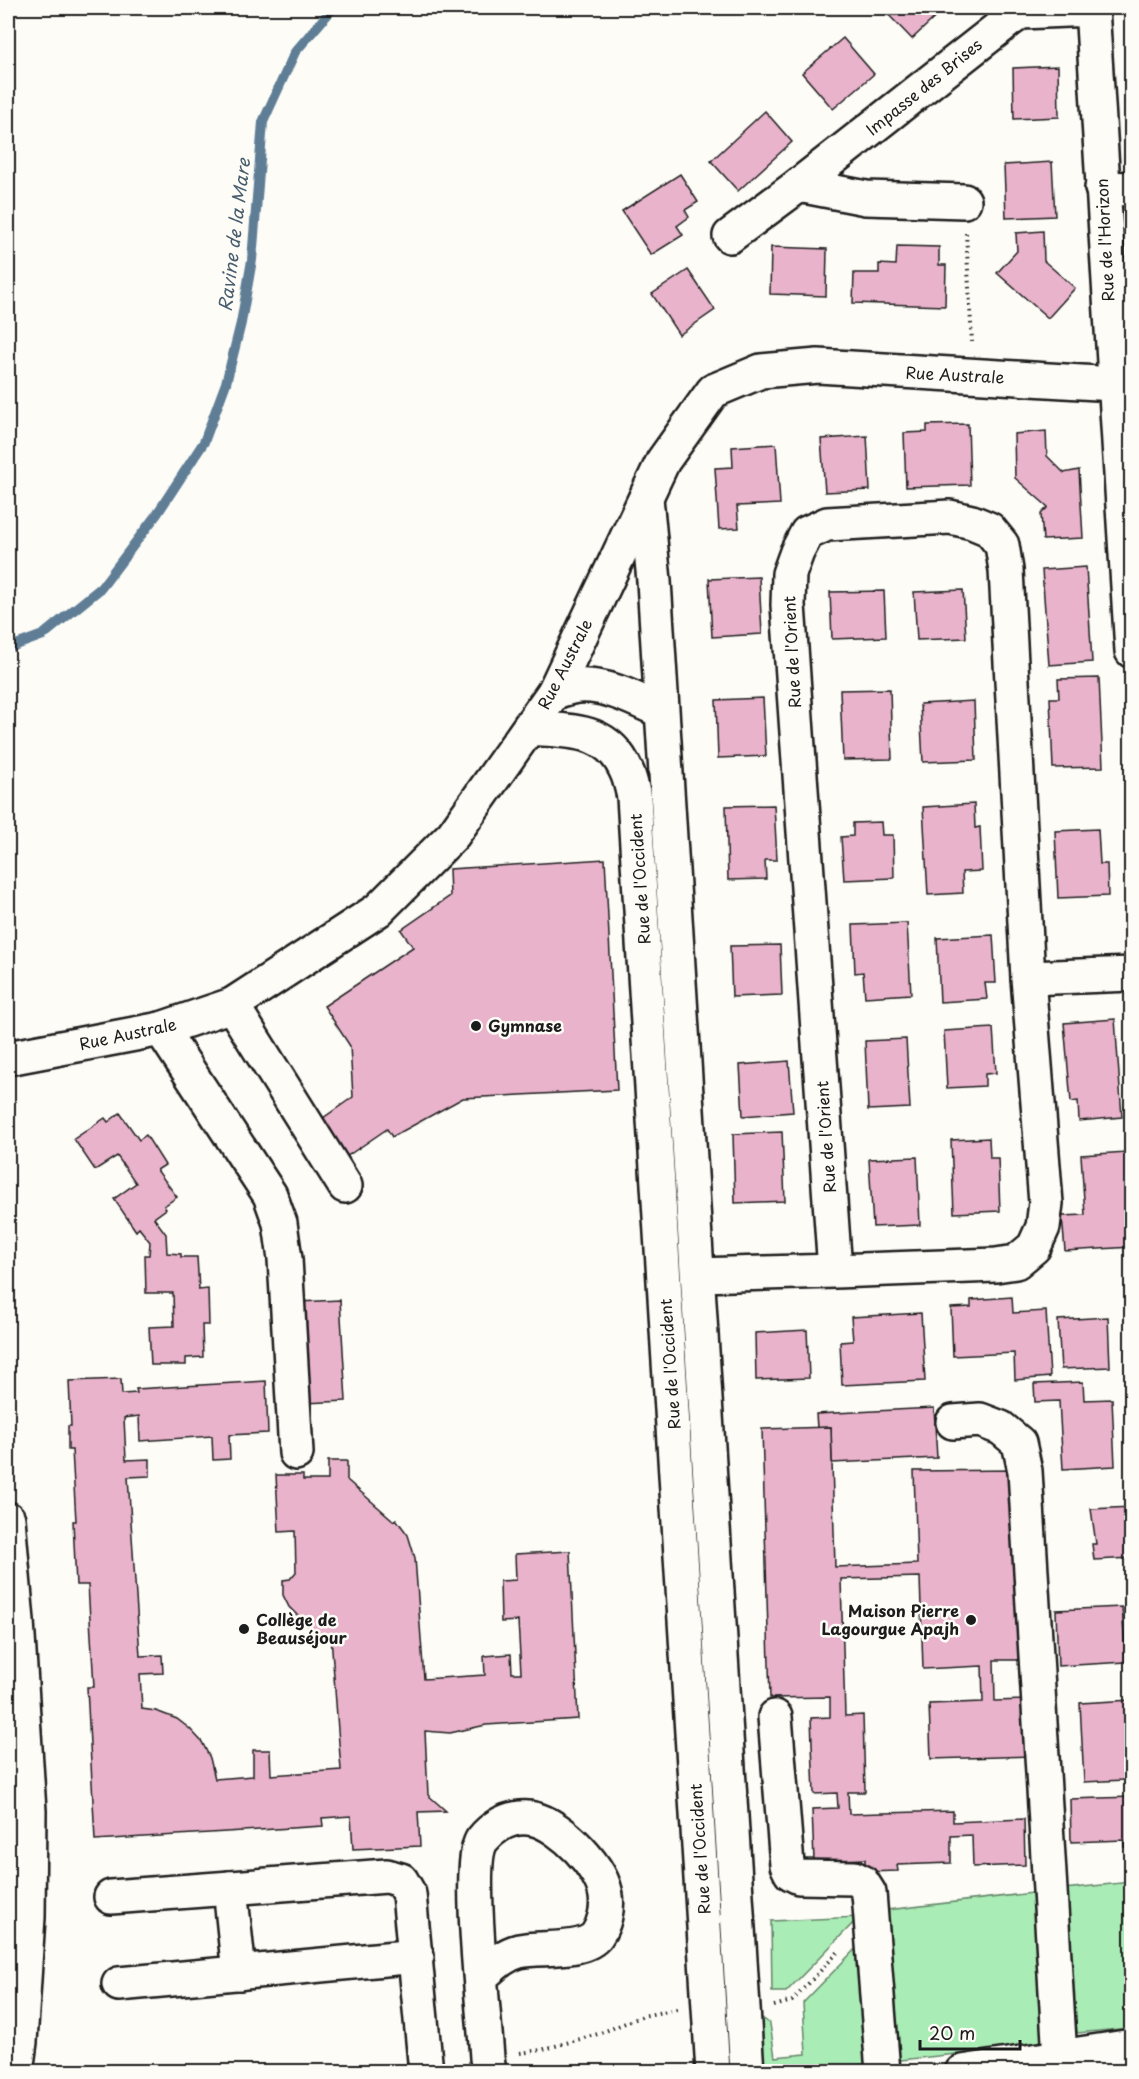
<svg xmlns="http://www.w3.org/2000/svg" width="1139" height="2079" font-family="'Playpen Sans',sans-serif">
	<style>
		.green { fill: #aaecb5; stroke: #638468; stroke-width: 1.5 }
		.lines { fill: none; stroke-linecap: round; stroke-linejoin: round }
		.stream { stroke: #5f7e96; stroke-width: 10 }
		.building { fill: #e9b3cc; stroke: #1c1c1c; stroke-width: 1.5 }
		.minor-casing { stroke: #1c1c1c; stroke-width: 38 }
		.path { stroke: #1c1c1c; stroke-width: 4; stroke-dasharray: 1.5 4.5; stroke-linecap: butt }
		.minor { stroke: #fdfcf7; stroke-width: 33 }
		.poi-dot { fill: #1c1c1c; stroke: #fdfcf7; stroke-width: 2 }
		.labels { text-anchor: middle; stroke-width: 5; stroke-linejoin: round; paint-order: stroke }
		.street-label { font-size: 16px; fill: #1c1c1c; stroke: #fdfcf7 }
		.poi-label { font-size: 16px; font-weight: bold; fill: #1c1c1c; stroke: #fdfcf7; text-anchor: start }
		.water-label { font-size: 18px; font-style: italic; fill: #485d6e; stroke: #fdfcf7 }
	</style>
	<rect width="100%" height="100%" fill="#fdfcf7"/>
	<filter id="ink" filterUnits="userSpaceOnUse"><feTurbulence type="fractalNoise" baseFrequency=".0167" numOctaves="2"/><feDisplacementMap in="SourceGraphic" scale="12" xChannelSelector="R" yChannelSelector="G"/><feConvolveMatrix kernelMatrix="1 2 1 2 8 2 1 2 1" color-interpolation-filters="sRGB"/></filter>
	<g filter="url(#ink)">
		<g class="green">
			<path d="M1131 1882V2028L1077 2033 1064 1889Z"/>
			<path d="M1041 1892 1050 2025 1038 2045 901 2060 890 2051 887 1910Z"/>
			<path d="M859 1917 786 1992H772L771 1921Z"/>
			<path d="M864 1940 871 2063 821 2071H767L760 2067 757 2014 770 2024 775 2057 806 2054 803 2003Z"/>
		</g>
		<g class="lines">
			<path class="stream" d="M8 648 43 635 101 588 157 514 204 442 226 383 241 323 252 260 263 122 295 52 333 8"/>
		</g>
		<g class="building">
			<path d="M882 8H945L912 39Z"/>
			<path d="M843 38 874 74 833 109 802 73Z"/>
			<path d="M1058 66 1059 117 1014 119 1013 68Z"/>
			<path d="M765 111 792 142 738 191 711 161Z"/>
			<path d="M1052 162 1055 216 1006 218 1004 165Z"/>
			<path d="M680 174 698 202 685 210 689 217 677 226 683 235 651 255 622 211Z"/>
			<path d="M1043 231 1044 261 1075 288 1048 318 997 273 1017 251 1016 233Z"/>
			<path d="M897 246 939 247V265H946L945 306 853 303 854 273H879V264L896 265Z"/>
			<path d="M771 247 827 249 826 296 770 294Z"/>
			<path d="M688 270 715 310 679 335 652 294Z"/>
			<path d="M968 424 970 485 906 487 904 433 927 432V425Z"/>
			<path d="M1046 431 1047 456 1064 473 1079 470 1083 538 1043 540 1041 514 1048 507 1015 478 1014 434Z"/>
			<path d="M867 436 870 490 825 492 821 439Z"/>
			<path d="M776 444 780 504 737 506 739 528 719 529 715 468 733 467 732 447Z"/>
			<path d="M1086 567 1092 662 1049 665 1042 570Z"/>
			<path d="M759 577 762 634 712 637 709 579Z"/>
			<path d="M963 590 966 638 917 640 914 592Z"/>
			<path d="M884 591 886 637 832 639 830 592Z"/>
			<path d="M1099 678 1103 767 1053 768 1050 698H1059L1058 679Z"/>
			<path d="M890 689 892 759 843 760 840 690Z"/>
			<path d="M763 698 766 756 718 758 716 700Z"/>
			<path d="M974 701 976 760 923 762 920 704Z"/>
			<path d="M974 804 975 828 980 827 982 871 962 872 963 893 928 895 923 807Z"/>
			<path d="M774 805 777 860H765L766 879 728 880 726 806Z"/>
			<path d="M881 822 882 835H893L894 878 844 880 841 837 853 836V823Z"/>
			<path d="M1098 829 1100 864H1107L1108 896 1058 898 1055 831Z"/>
			<path d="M605 859 617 1090 463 1098 392 1137 387 1129 340 1161 316 1123 353 1097 350 1046 324 1006 413 947 401 930 450 896 449 869Z"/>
			<path d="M907 923 911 994 865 997 863 972 855 973 853 925Z"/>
			<path d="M993 935 996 983H985L987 999 940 1002 937 938Z"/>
			<path d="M780 945 782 995 732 997 730 946Z"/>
			<path d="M1115 1019 1122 1117 1079 1121 1078 1101 1071 1102 1064 1023Z"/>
			<path d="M993 1028 996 1073 985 1074V1086L947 1088 944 1031Z"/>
			<path d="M906 1039 910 1108 868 1110 865 1041Z"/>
			<path d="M789 1061 793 1112 743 1116 740 1065Z"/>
			<path d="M120 1113 139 1140 146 1135 165 1165 157 1170 177 1197 164 1206 166 1209 154 1218 166 1234 167 1253 181 1254V1257H197L199 1290 208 1289 209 1325H202L203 1357 186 1358V1365H151L149 1327 174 1326 173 1293H146L145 1255H149L150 1242 139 1228 136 1231 114 1199 136 1183 117 1156 95 1170 74 1139 105 1118 108 1122Z"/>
			<path d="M782 1132 785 1201 735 1203 733 1134Z"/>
			<path d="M989 1138 990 1158H998L1000 1211 954 1213 951 1140Z"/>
			<path d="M1127 1152 1132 1247 1065 1251 1062 1216 1085 1215 1081 1155Z"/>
			<path d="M917 1157 920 1225 873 1227 869 1159Z"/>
			<path d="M1012 1297 1013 1313 1046 1311 1050 1377 1015 1380 1014 1353 953 1356 951 1308 971 1307V1300Z"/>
			<path d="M340 1300 346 1401 305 1403 298 1302Z"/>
			<path d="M921 1313 925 1381 842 1385 840 1342 853 1341 851 1317Z"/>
			<path d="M1108 1317 1110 1367 1061 1369 1058 1320Z"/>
			<path d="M807 1330 809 1378 756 1380 755 1333Z"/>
			<path d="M121 1379 122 1394 137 1393 136 1389 266 1381 268 1433 229 1435 230 1459 213 1460 212 1436 140 1441 139 1416 124 1418 126 1460 150 1459V1476L128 1477 140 1656 162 1655 163 1673 140 1674 142 1709 156 1711 177 1719 190 1729 202 1742 210 1758 215 1779 253 1776V1750H270L271 1775 341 1770 331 1636 319 1633 308 1626 289 1607 283 1595V1580L290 1579 296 1572 295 1531 279 1532 276 1475H303V1480H328V1461H347V1480L394 1521 396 1519 408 1535 415 1558 424 1679 485 1675 484 1656 511 1654 512 1673H521L518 1621 501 1622 500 1581 516 1580 515 1554 570 1551 578 1719 486 1725 450 1733 425 1731 428 1795 446 1811 418 1812 420 1846 353 1849 351 1816 322 1818 323 1826 95 1840 87 1687H94L88 1585H76L73 1521H76L72 1450H68V1426H71L69 1381Z"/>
			<path d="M1083 1382 1084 1400 1112 1399 1115 1466 1063 1469 1059 1401 1035 1402 1034 1384Z"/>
			<path d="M934 1408 937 1458 832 1463 831 1427 817 1428 816 1414Z"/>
			<path d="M831 1427 835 1567 917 1564 914 1471 1016 1470 1022 1660H994L995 1701 1029 1700 1031 1756 931 1759 929 1704 983 1702 982 1666 923 1669 920 1577 841 1579 845 1716 863 1715 865 1792H848L849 1814 953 1811V1822L1024 1819 1025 1865 973 1867 972 1835 951 1836V1863L897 1865 898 1871 865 1872V1859L814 1861 812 1809 838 1808 837 1793 814 1794 811 1718 830 1717V1697L770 1698 762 1429Z"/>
			<path d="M1132 1507V1558L1094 1560 1092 1544H1096L1091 1509Z"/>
			<path d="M1122 1607 1126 1662 1058 1666 1056 1610Z"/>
			<path d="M1132 1700V1761H1123L1124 1780 1084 1782 1080 1703Z"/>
			<path d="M1132 1797V1847H1124V1840L1071 1842 1070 1799Z"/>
		</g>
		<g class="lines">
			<g class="minor-casing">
				<g id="minor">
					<path d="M1092 8 1132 651"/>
					<path d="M799 185 866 198 964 201"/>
					<path d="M1102 188 1132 189"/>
					<path d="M730 236 799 185 1009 20 1021 12 1092 9"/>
					<path d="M646 498 654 581 747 2072"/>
					<path d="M554 692C562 690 570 687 578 686 607 684 635 699 661 711"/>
					<path d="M530 728C570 732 607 727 626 770 630 778 632 788 634 797L713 2072"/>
					<path d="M1028 978 1132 974"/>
					<path d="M232 1005 345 1186"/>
					<path d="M161 1029 270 1195 280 1223 285 1259 296 1453"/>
					<path d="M8 1058 161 1029 232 1005 378 910 453 835 554 692 663 461 713 391 761 371 818 366 1114 384"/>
					<path d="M698 1275 835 1271 788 605 789 574 797 552 807 533 827 524 950 517 972 522 989 529 1002 545 1006 570 1028 978 1046 1203 1043 1227 1034 1247 1016 1262 996 1265 835 1271"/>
					<path d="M953 1422 980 1420 1001 1428 1019 1443 1025 1471 1060 2058"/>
					<path d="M8 1519 17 1621 29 1811 28 1917 20 2042 16 2072"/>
					<path d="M775 1717 787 1865 791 1873 799 1877 854 1878 862 1882 869 1893 883 2072"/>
					<path d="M230 1888 239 1973"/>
					<path d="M111 1897 387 1876 401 1880 409 1894 426 2072"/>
					<path d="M481 1976C492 1967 503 1955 519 1951 539 1946 584 1953 597 1935 604 1925 608 1909 606 1896 603 1868 561 1825 534 1819 522 1816 509 1819 499 1825 494 1828 486 1835 482 1840 466 1864 485 2021 487 2058L489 2072"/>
					<path d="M119 1984 417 1956"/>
					<path d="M962 2072 1132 2046"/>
				</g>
			</g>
			<g class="path">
				<path d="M966 233 972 342"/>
				<path d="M774 2006 792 2001 840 1950"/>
				<path d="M520 2053 541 2050 598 2034 643 2016 677 2009"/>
				<path d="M169 2072 202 2069 216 2072"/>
			</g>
			<use href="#minor" class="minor"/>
		</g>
	</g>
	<g class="poi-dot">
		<circle cx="476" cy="1026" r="6"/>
		<circle cx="971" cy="1620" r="6"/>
		<circle cx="244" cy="1629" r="6"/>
	</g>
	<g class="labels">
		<g class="street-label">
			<text transform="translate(924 87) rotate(-39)" y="6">Impasse des Brises</text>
			<text transform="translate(1105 240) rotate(-93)" y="6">Rue de l'Horizon</text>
			<text transform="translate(955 375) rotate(3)" y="6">Rue Australe</text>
			<text transform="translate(792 652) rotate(-93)" y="6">Rue de l'Orient</text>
			<text transform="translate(565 664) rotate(-63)" y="6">Rue Australe</text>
			<text transform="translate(640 879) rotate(-94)" y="6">Rue de l'Occident</text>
			<text transform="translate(128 1034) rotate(-12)" y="6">Rue Australe</text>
			<text transform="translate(826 1137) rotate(-94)" y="6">Rue de l'Orient</text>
			<text transform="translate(670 1364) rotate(-94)" y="6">Rue de l'Occident</text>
			<text transform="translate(700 1849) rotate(-94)" y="6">Rue de l'Occident</text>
		</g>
		<g class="poi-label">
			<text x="488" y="1032">Gymnase</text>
			<text x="959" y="1617" text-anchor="end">Maison Pierre<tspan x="959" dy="18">Lagourgue Apajh</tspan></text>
			<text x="256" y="1626">Collège de<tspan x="256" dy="18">Beauséjour</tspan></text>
		</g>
		<g class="water-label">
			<text transform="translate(235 235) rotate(-83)" y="6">Ravine de la Mare</text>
		</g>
	</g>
	<rect width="1139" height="2079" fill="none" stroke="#fdfcf7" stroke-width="30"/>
	<rect x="15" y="15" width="1109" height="2049" fill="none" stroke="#1c1c1c" stroke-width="2" filter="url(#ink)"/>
	<path d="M920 2040v9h100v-9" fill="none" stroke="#1c1c1c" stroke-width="3"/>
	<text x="929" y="2040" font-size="18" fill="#1c1c1c" stroke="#fdfcf7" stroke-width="4.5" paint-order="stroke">20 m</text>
</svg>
